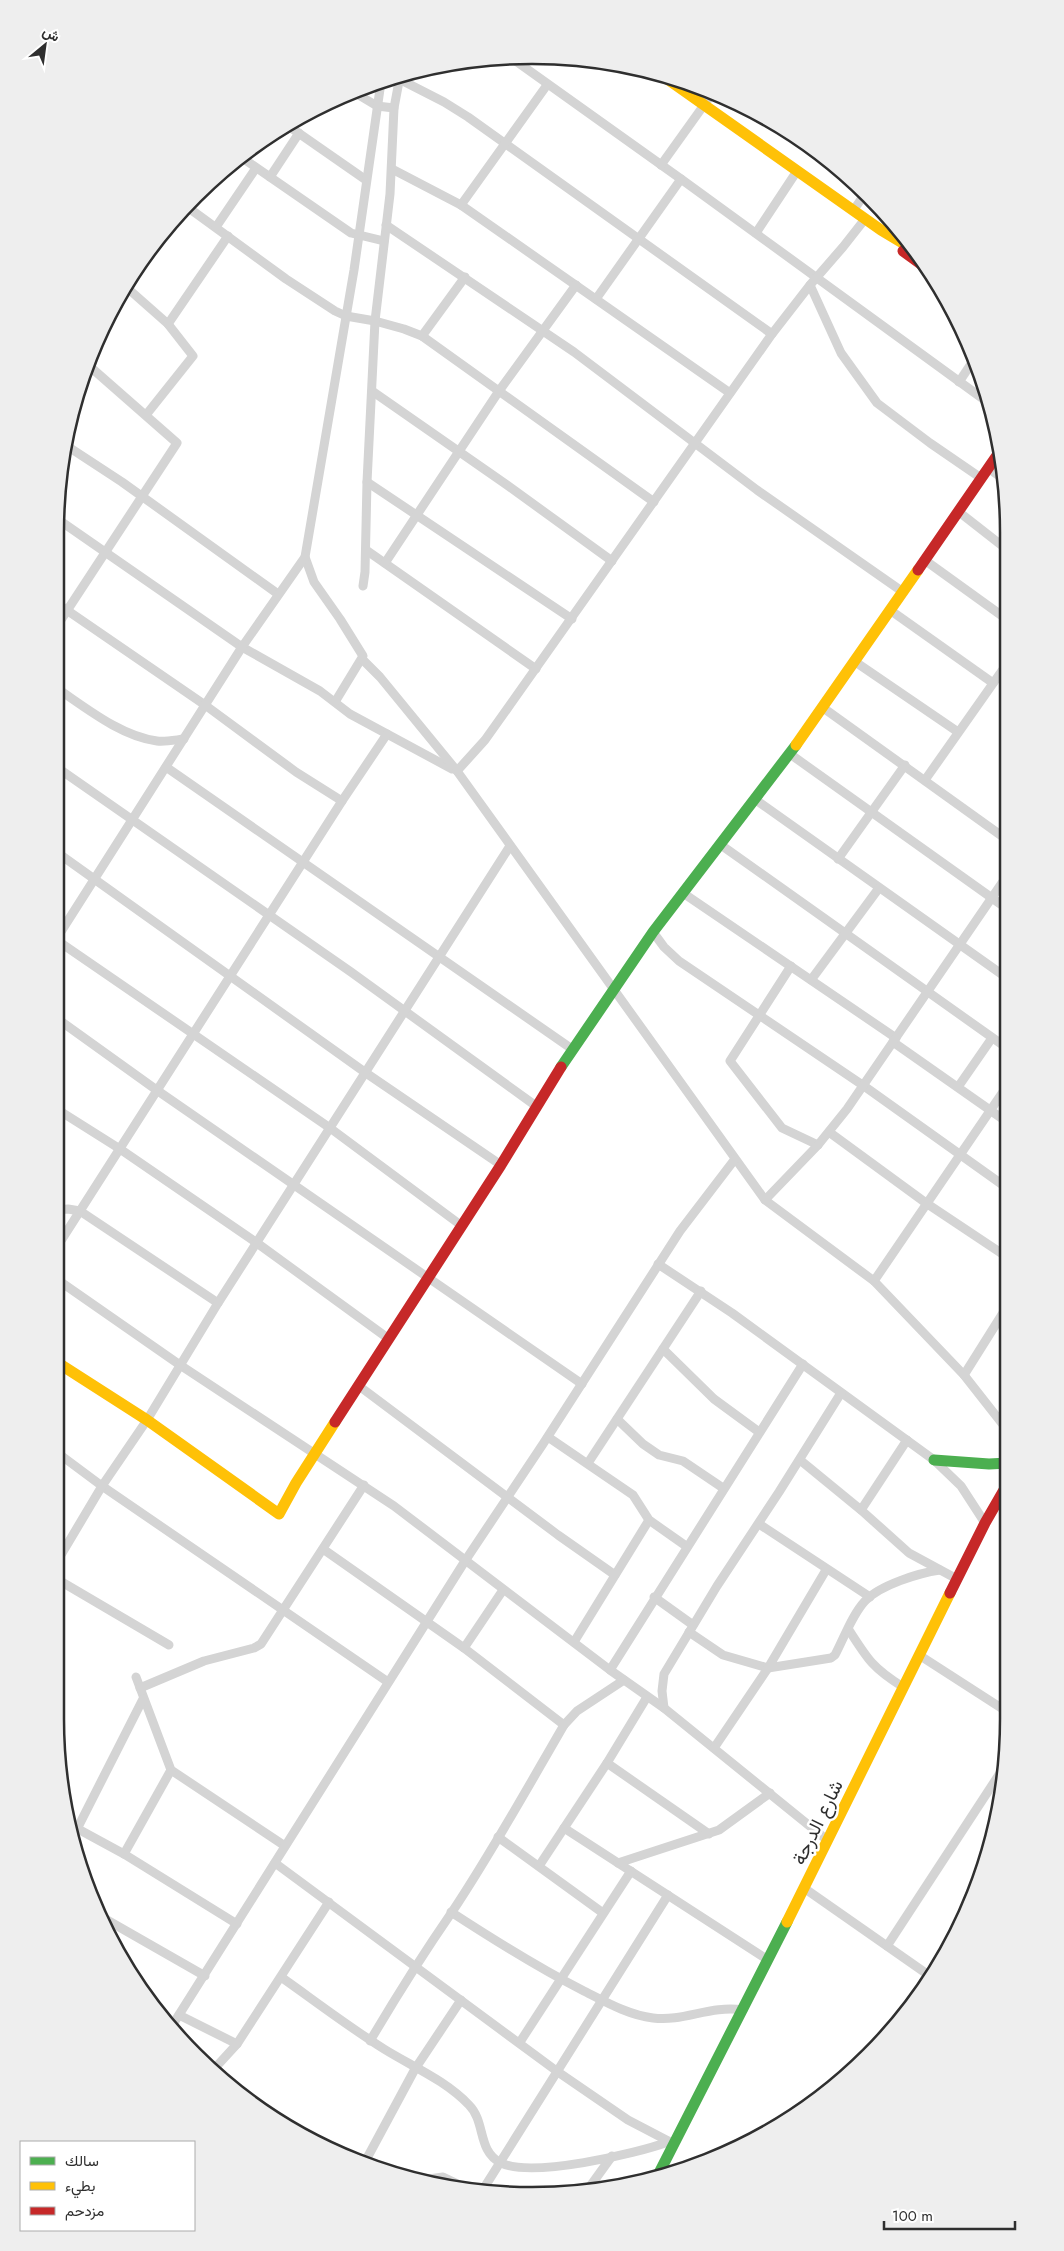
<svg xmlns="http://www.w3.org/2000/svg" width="1064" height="2251" font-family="Jost,Vazirmatn,sans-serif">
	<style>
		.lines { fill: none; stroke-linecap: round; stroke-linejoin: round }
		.street { stroke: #d4d4d4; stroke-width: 9 }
		.fast { stroke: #4caf50; stroke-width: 11 }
		.slow { stroke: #ffc107; stroke-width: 11 }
		.jam { stroke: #c62828; stroke-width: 11 }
		.labels { text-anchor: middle; stroke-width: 5; stroke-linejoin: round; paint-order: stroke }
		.street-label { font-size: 19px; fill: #2f2f2f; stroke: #fff }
		.rim { fill: none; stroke: #2f2f2f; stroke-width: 2.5 }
	</style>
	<rect width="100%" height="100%" fill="#fff"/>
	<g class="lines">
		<g class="street">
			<path d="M510 57 681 179 986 401"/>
			<path d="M399 79 444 102 468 117 772 334"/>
			<path d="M352 91 377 106 394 108"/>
			<path d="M287 125 366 180"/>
			<path d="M241 157 351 233 384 241"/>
			<path d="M661 165 714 91"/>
			<path d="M392 169 461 205 730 393"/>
			<path d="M270 177 299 133"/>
			<path d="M461 205 547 85"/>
			<path d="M186 206 286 279 335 311 346 316 375 321 404 329 422 336 654 502"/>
			<path d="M853 211 864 195"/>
			<path d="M386 225 574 352 757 490 903 592"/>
			<path d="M216 227 256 168"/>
			<path d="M756 233 797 171"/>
			<path d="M810 285 841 353 877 403 930 443 981 478"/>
			<path d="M125 286 168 324 193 356 146 415"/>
			<path d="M596 299 681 179"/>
			<path d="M168 324 228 236"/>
			<path d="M422 336 465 277"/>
			<path d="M959 382 975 358"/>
			<path d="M372 391 507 485 612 561"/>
			<path d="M64 444 122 482 278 594"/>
			<path d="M988 468 1005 480"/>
			<path d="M367 482 572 619"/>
			<path d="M959 512 1005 548"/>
			<path d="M56 518 242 647 320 691 350 714 452 769"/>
			<path d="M366 550 536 669"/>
			<path d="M305 557 314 582 340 619 363 656 335 702"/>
			<path d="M926 561 1005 618"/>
			<path d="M385 563 499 391 576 285"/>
			<path d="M363 586 365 572 367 482 375 321 390 194 394 108 400 76"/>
			<path d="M55 602 205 705 296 772 342 801"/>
			<path d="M890 610 993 683"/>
			<path d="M55 629 177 443 87 364"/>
			<path d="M362 659 380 677 457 771 765 1200 874 1281 964 1375 1008 1431"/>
			<path d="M854 661 958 732"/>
			<path d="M55 687C85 707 120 736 157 741 165 742 175 740 184 739"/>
			<path d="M822 707 1006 839"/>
			<path d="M790 754 1006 908"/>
			<path d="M55 766 351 972 536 1106"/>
			<path d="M166 767 572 1049"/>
			<path d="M457 771 485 740 512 702 772 334 810 285 843 247 865 219"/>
			<path d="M925 780 1006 665"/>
			<path d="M756 800 1007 978"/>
			<path d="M721 845 1007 1048"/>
			<path d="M55 851 366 1073 501 1165"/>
			<path d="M838 859 905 765"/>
			<path d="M683 893 896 1038"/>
			<path d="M653 932 664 947 679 961 864 1086 1007 1188"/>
			<path d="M55 939 330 1128 462 1226"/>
			<path d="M55 941 242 647 305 557 354 270 381 82"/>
			<path d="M791 966 730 1061 782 1128 818 1145"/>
			<path d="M811 980 879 888"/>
			<path d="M55 1017 158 1091 582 1384"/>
			<path d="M893 1042 1007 1122"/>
			<path d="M958 1087 992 1038"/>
			<path d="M55 1108 120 1149 257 1243 389 1339"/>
			<path d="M829 1132 926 1203 1007 1257"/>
			<path d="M765 1200 818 1145 847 1109 1006 877"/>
			<path d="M55 1210 68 1209 80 1211 218 1303"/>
			<path d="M55 1250 342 801 387 734"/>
			<path d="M658 1264 732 1313 934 1460 961 1486 985 1523"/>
			<path d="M55 1278 180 1365 394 1506 610 1670 664 1708 827 1840"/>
			<path d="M874 1281 1007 1086"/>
			<path d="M663 1349 714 1399 759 1432"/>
			<path d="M964 1375 1008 1305"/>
			<path d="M359 1386 558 1535 615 1575"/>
			<path d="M617 1419 643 1444 659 1455 683 1461 723 1488"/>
			<path d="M548 1437 633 1495 649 1520 686 1546"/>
			<path d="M55 1451 102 1486 388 1682"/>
			<path d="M800 1460 861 1510 909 1553 957 1579"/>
			<path d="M588 1463 701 1291"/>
			<path d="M861 1510 907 1440"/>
			<path d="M759 1524 870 1597"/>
			<path d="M323 1549 464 1648 564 1725"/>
			<path d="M55 1565 102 1486 147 1420 218 1303 510 846"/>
			<path d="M55 1578 169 1645"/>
			<path d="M654 1597 693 1625"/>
			<path d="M849 1630C868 1660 873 1668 903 1687"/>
			<path d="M689 1632 723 1655 768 1668 831 1658 835 1655C844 1638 852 1615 865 1601 880 1585 919 1573 940 1570"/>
			<path d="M574 1642 649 1520"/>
			<path d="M464 1648 503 1590"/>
			<path d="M919 1655 1009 1713"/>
			<path d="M610 1670 803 1364"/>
			<path d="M136 1677 171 1770 285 1846"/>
			<path d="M140 1688 204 1661 254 1648 261 1644 364 1485"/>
			<path d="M664 1708 662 1691 664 1674 717 1586 779 1492 841 1393"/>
			<path d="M714 1748 768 1668 826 1570"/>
			<path d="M607 1763 709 1834"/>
			<path d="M564 1828 768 1960"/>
			<path d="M78 1829 124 1854 237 1924"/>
			<path d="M74 1835 143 1699"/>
			<path d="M498 1837 603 1913"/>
			<path d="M124 1854 171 1770"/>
			<path d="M275 1863 558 2072 628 2120 674 2144"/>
			<path d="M618 1863 719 1830 770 1793"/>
			<path d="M539 1866 607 1763 647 1697"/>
			<path d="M804 1888 927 1974"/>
			<path d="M451 1912C494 1940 537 1967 582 1990 604 2001 628 2015 653 2018 684 2022 710 2005 743 2010"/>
			<path d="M100 1916 205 1976"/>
			<path d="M887 1946 1004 1767"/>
			<path d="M281 1977C315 2001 349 2027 384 2049 413 2067 445 2080 469 2105 486 2122 477 2151 501 2163 532 2178 635 2154 668 2142"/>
			<path d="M179 2015 237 2044"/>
			<path d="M170 2029 465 1561 543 1444 680 1231 735 1159"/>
			<path d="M370 2041C396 1997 423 1954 452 1912 492 1852 528 1787 564 1725L577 1711 624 1680"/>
			<path d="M520 2042 631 1871"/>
			<path d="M215 2068 237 2044 329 1902"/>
			<path d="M366 2160 415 2069 461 2000"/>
			<path d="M422 2180 443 2177 466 2188"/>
			<path d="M484 2188 668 1895"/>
			<path d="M586 2192 612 2156"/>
		</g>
		<g class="fast">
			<path d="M561 1067 653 932 796 745"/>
			<path d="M934 1460 989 1464 1008 1463"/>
			<path d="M657 2177 787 1922"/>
		</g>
		<g class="slow">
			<path d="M663 76 881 230 916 251"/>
			<path d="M796 745 918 570"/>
			<path d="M55 1361 147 1420 279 1514 296 1483 335 1422"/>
			<path d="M787 1922 950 1593"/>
		</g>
		<g class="jam">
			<path d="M903 251 925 267"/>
			<path d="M918 570 1000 451"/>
			<path d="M335 1422 501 1165 561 1067"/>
			<path d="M950 1593 985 1523 1008 1483"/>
		</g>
	</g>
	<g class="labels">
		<g class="street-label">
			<text transform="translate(817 1822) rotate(-64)" y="7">شارع الدرجة</text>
		</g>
	</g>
	<path d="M0 0H1064V2251H0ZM532 64H532A468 468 0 0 1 1000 532V1719A468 468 0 0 1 532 2187H532A468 468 0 0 1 64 1719V532A468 468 0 0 1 532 64Z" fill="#eee" fill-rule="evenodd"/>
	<path class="rim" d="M532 64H532A468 468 0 0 1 1000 532V1719A468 468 0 0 1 532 2187H532A468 468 0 0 1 64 1719V532A468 468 0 0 1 532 64Z"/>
	<rect x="20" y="2141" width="175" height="90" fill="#ffffff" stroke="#acacac"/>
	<rect x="30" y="2157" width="25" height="8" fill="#4caf50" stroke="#acacac"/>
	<text x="65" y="2166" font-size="15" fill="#2f2f2f">سالك</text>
	<rect x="30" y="2182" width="25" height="8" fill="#ffc107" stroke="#acacac"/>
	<text x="65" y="2191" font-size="15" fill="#2f2f2f">بطيء</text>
	<rect x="30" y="2207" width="25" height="8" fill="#c62828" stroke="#acacac"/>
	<text x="65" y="2216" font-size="15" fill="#2f2f2f">مزدحم</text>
	<g transform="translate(45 45) rotate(29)" stroke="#ffffff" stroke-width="4" paint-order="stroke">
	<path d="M0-4L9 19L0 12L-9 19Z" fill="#2f2f2f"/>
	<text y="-8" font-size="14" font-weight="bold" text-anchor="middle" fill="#2f2f2f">ش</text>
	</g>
	<path d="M884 2221v8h131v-8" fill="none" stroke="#2f2f2f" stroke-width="2.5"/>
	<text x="892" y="2221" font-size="15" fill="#2f2f2f" stroke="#ffffff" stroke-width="4" paint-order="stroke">100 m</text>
</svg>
